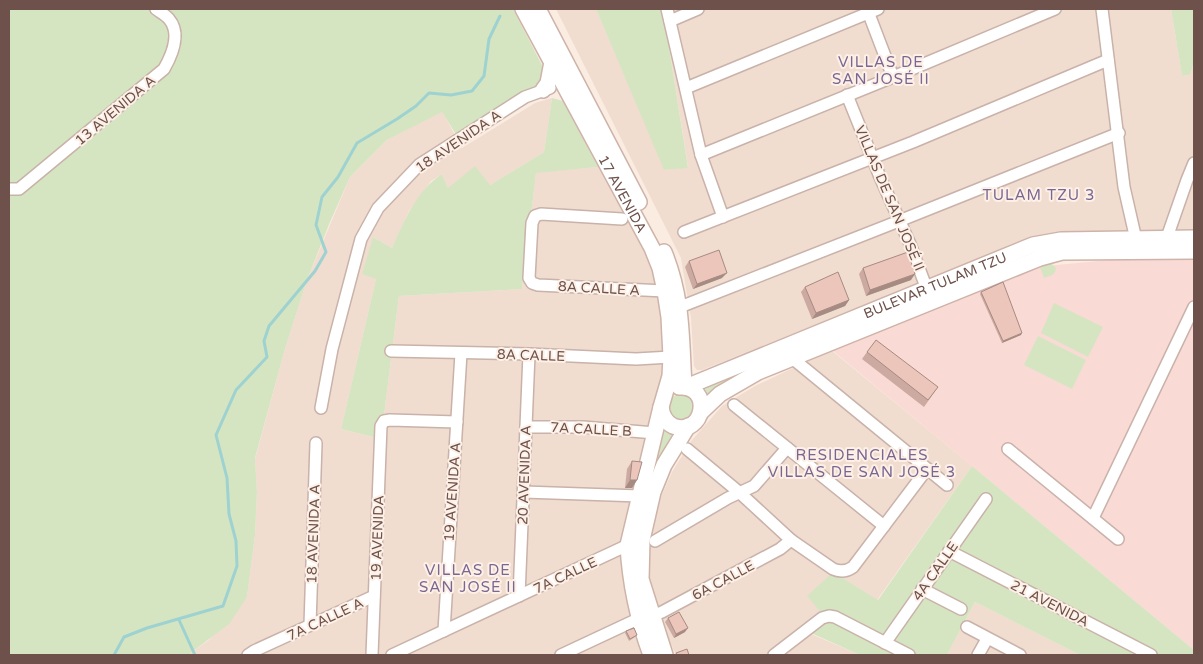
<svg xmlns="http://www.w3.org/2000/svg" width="1203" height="664" font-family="'Varela Round',sans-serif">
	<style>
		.residential { fill: #f1dcd0 }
		.commercial { fill: #f9dad5 }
		.green { fill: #d6e5c1 }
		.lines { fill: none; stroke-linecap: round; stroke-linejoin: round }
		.stream { stroke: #9ed2d1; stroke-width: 3 }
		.street-casing { stroke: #c9b2a9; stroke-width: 14 }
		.secondary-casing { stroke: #ceb3a9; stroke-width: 18 }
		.street { stroke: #fff; stroke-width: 11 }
		.secondary { stroke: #fff; stroke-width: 15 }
		.wall { fill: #ccaaa1 }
		.shaded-wall { fill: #a68b83 }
		.building { fill: #edc6bb; stroke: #a68b83 }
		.labels { text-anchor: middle; stroke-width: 4; stroke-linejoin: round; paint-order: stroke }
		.street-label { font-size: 14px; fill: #6e514a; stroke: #fdf0e6 }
		.neighbourhood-label { font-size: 15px; letter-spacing: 1px; fill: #7b6691; stroke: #fdf0e6 }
	</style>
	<rect width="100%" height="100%" fill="#faece1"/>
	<g class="residential">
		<path d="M556 9H596L665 170 688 167 663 9H1171L1182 76 1190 75 1194 62V231L1024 241 702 370H697L694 366 691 318 681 258Z"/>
		<path d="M552 98 544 152 490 185 448 188 442 174 431 181 409 211 392 248 373 237 376 279 341 429 381 439 399 296 522 289 536 172 598 167 655 271 665 303 663 373 621 541 623 572 645 655H188L209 640 247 597 255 536 257 492 255 459 285 349 307 280 350 177 387 140 442 111 462 148 535 103Z"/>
		<path d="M831 350 972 466 877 600 833 572 830 622 811 634 860 655H676L658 616 644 561 654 513 672 472 692 440 722 406 755 386Z"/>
		<path d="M975 602 1080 655H947Z"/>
	</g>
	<path class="commercial" d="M1173 254 1194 256V650L832 350 1025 268Z"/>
	<g class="green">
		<path d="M9 9H513L546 73 540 82 533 88 457 136 442 112 387 140 350 177 330 222 307 280 285 349 255 458 257 492 255 536 247 597 229 624 188 655H9Z"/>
		<path d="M596 9H663L688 168 664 170Z"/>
		<path d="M1171 9H1194V62L1190 75 1182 76Z"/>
		<path d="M552 98 563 101 598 167 536 173 522 289 399 296 381 439 341 429 376 279 362 274 373 237 392 248C404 221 416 191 442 174L448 188 475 166 490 185 544 152Z"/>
		<path d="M1051 263 1056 268C1056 275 1049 276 1044 278L1040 267Z"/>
		<path d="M1054 303 1103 327 1088 357 1041 333Z"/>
		<path d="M1038 336 1086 360 1072 389 1024 365Z"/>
		<path d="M768 356 704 405 694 388Z"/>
		<circle cx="681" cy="407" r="13"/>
		<path d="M662 419 681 430 646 492Z"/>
		<path d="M972 466 1194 650V655H1080L975 602 947 655H860L811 633 829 622 807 596 833 572 878 600Z"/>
	</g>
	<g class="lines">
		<g class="stream">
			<path d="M179 620 195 655"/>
			<path d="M114 655 124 637 147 628 223 606 237 566 236 541 229 514 227 478 216 435 236 390 267 357 264 341 269 326 315 271 326 252 316 225 322 197 338 177 357 143 397 119 416 106 429 93 451 95 472 91 484 76 489 39 500 16"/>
		</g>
		<g class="street-casing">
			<g id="street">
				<path d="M667 9 701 155 723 217"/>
				<path d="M867 9 893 77"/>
				<path d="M1102 9 1124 187 1137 244"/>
				<path d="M670 21 698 9"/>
				<path d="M686 88 878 9"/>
				<path d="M847 95 880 177 910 244 929 295"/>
				<path d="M701 155 893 77 1055 9"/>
				<path d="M9 189H19L164 69C172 55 181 33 169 19 166 15 160 12 156 9"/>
				<path d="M622 219 541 214 535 216 532 223 529 278 532 283 538 285 665 291"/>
				<path d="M684 232 913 142 1108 60"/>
				<path d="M1164 246 1187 180 1194 163"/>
				<path d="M680 307 899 221 1119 133"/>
				<path d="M391 351 529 354 636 359 671 357"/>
				<path d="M792 358 947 485"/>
				<path d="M734 405 884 526"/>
				<path d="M321 408 332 349 361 239 378 208 419 165 525 97 550 88"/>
				<path d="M526 427H583L655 433"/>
				<path d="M687 449 740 493 791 540 833 569C840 572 846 572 853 567L927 469"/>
				<path d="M1008 449 1118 539"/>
				<path d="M524 492 640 496"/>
				<path d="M1093 518 1194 307"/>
				<path d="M655 541 728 498 754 486 787 448"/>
				<path d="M949 551 1151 655"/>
				<path d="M922 589 961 609"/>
				<path d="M519 596 529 354"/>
				<path d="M652 616 662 612 780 549 791 540"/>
				<path d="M310 625 316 443"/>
				<path d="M967 627 1020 655"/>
				<path d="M444 631 461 353"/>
				<path d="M885 643 986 499"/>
				<path d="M248 655 254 651 374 596"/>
				<path d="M372 655 381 426 384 421 390 420 457 422"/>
				<path d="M392 655 628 545"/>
				<path d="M561 655 640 618"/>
				<path d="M774 655 822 618 829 616 835 617 909 655"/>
				<path d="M978 655 987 639"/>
			</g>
		</g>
		<g class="secondary-casing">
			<g id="secondary">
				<path id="s1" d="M523 9 652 248 660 268 665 291 669 317 671 357 670 376 661 407 628 545C630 582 638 620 651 655"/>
				<path d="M538 9 639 202"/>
				<path d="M543 90 548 83 552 62"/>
				<path d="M664 252C683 299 681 337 684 386"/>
				<path id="s2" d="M686 387 1033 245 1061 240 1194 238"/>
				<path d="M661 407C662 415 665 422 673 426 704 438 714 385 679 387"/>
				<path d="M701 412 720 394 758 372 1040 258 1062 252 1194 251"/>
				<path d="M665 655 641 579 642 540 653 492 664 465 688 426"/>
			</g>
		</g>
		<use href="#street" class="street"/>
		<use href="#secondary" class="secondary"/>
	</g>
	<g class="wall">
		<path d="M689 261 722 278 693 289 685 267Z"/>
		<path d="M863 268 911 280 866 296 859 274Z"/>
		<path d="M805 287 849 300 845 306 812 319 801 292Z"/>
		<path d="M981 292 1021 335 1002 343 980 294Z"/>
		<path d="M867 352 938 387 924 407 862 359Z"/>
		<path d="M632 461 637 480 632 488H625L627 469Z"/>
		<path d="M668 618 685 632 674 638 665 622Z"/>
		<path d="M626 631 635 637 629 641 625 633Z"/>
	</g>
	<g class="shaded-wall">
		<path d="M727 273 722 278 693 289 697 284Z"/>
		<path d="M915 274 911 280 866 296 870 290Z"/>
		<path d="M849 300 845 306 812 319 816 313Z"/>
		<path d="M1022 333 1021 335 1002 343 1003 341Z"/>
		<path d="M630 480H637L632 488H625Z"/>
		<path d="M688 628 685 632 674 638 676 634Z"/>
	</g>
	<g class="building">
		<path d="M719 250 727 273 697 284 689 261Z"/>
		<path d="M908 252 915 274 870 290 863 268Z"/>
		<path d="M838 272 849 300 816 313 805 287Z"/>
		<path d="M1003 282 1022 333 1003 341 981 292Z"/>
		<path d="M876 340 938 387 928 400 867 352Z"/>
		<path d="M632 461 642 462 637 480H630Z"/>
		<path d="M679 612 688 628 676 634 668 618Z"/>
		<path d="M634 628 637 635 630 639 626 631Z"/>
		<path d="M687 649 689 655H677L676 653Z"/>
	</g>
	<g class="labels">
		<g class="street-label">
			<text transform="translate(115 110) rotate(-40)" y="5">13 AVENIDA A</text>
			<text transform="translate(458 141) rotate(-34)" y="5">18 AVENIDA A</text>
			<text dy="5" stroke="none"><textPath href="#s1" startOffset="210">17 AVENIDA</textPath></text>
			<text transform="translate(890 198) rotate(67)" y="5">VILLAS DE SAN JOSÉ II</text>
			<text dy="5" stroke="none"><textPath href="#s2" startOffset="269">BULEVAR TULAM TZU</textPath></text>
			<text transform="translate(599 288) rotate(3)" y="5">8A CALLE A</text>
			<text transform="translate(531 355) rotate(2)" y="5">8A CALLE</text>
			<text transform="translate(591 429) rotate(3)" y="5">7A CALLE B</text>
			<text transform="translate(524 475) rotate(-88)" y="5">20 AVENIDA A</text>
			<text transform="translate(452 492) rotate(-86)" y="5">19 AVENIDA A</text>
			<text transform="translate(313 534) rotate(-88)" y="5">18 AVENIDA A</text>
			<text transform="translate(377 538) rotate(-88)" y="5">19 AVENIDA</text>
			<text transform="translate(935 571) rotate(-55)" y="5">4A CALLE</text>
			<text transform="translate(565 575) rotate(-25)" y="5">7A CALLE</text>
			<text transform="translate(723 580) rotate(-28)" y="5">6A CALLE</text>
			<text transform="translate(1050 603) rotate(27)" y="5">21 AVENIDA</text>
			<text transform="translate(325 619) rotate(-25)" y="5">7A CALLE A</text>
		</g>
		<g class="neighbourhood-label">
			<text x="881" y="67">VILLAS DE<tspan x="881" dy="17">SAN JOSÉ II</tspan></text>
			<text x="1039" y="200">TULAM TZU 3</text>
			<text x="862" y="460">RESIDENCIALES<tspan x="862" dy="17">VILLAS DE SAN JOSÉ 3</tspan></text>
			<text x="468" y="575">VILLAS DE<tspan x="468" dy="17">SAN JOSÉ II</tspan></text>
		</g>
	</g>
	<rect width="1203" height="664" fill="none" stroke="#6e514a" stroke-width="20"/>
</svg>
